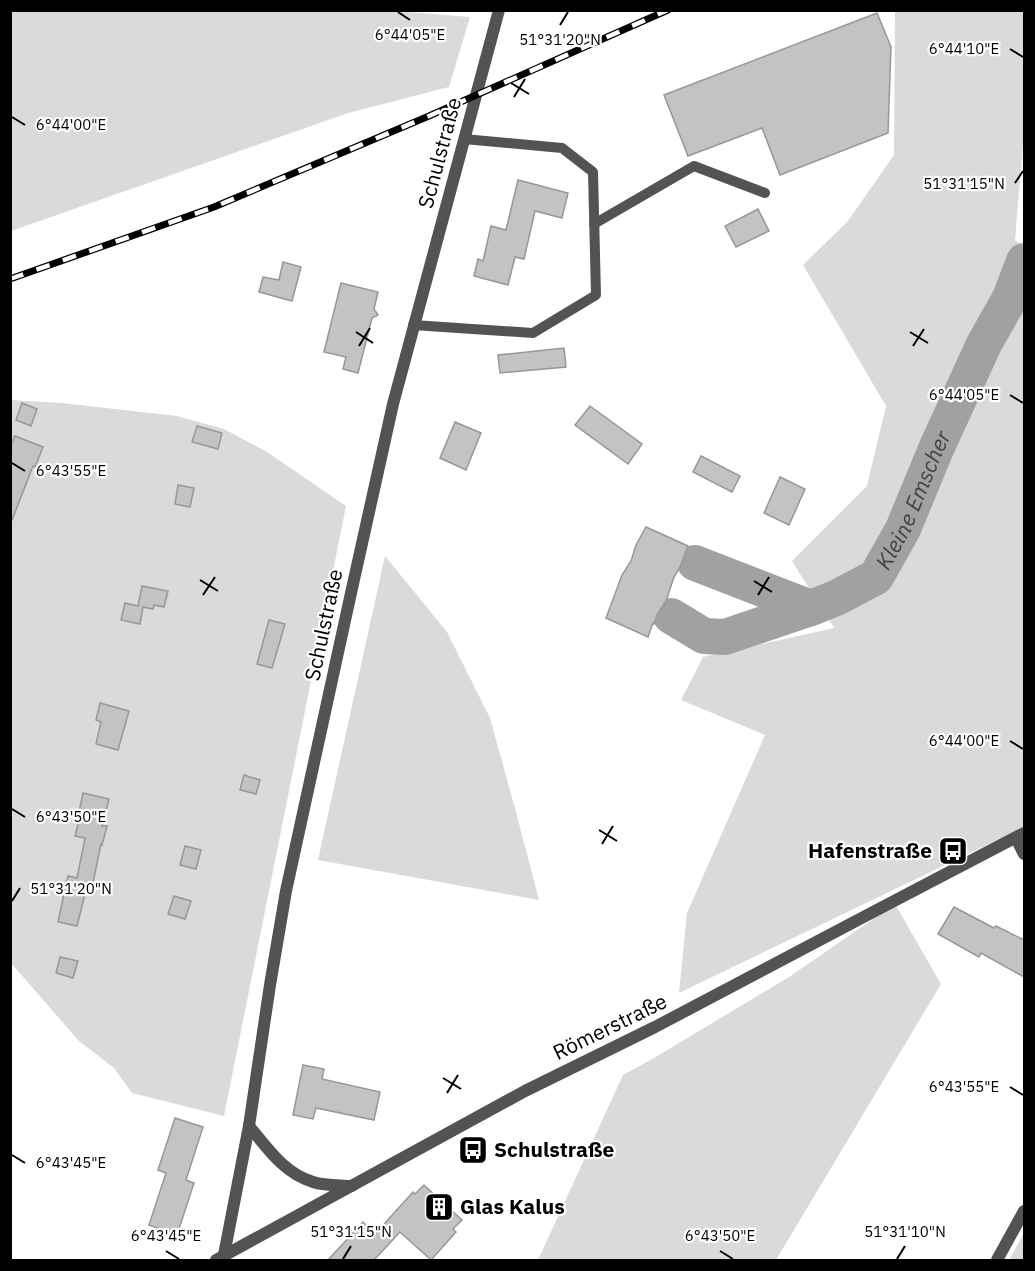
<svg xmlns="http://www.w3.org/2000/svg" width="1035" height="1271" font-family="'IBM Plex Sans',sans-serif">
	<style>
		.green { fill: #dadada }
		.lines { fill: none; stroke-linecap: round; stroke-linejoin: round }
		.river { stroke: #a1a1a1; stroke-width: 36 }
		.building { fill: #c3c3c3; stroke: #979797; stroke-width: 1.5 }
		.service { stroke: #535353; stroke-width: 10 }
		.minor { stroke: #535353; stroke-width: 12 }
		.tertiary { stroke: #535353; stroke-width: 12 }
		.rail-casing { stroke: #000; stroke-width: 7 }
		.rail { stroke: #fff; stroke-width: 4.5; stroke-dasharray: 14; stroke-linecap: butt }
		.ticks { fill: none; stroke: #000; stroke-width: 2 }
		.labels { text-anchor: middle; stroke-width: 4.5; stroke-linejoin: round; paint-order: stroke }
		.street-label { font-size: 21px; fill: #000; stroke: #fff }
		.poi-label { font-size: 21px; font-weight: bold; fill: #000; stroke: #fff; text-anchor: start }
		.water-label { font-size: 22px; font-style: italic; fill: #424242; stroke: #fff }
		.ticks-label { font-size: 15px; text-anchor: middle; fill: #000; stroke: #fff; stroke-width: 4.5; stroke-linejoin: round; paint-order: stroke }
	</style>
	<rect width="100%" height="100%" fill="#fff"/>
	<g class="green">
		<path d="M396 11 470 17 449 87 348 113 11 231V11Z"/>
		<path d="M895 11H1024V133L1015 240 1024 246V827L679 993 687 913 765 735 681 700 703 657 834 628 792 561 867 486 886 406 803 265 848 221 894 155Z"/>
		<path d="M10 400 62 403 177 416 224 429 267 452 346 506 224 1116 132 1093 114 1068 79 1041 11 963Z"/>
		<path d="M385 556 447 632 490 718 516 812 539 900 318 860Z"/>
		<path d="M895 904 941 984 776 1260H538L623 1075 654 1058 789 977Z"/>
		<path d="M1024 1233V1260H1009Z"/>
	</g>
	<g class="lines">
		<g class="river">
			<path d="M695 563 811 608"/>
			<path id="s1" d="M671 616 704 636 725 637 811 608 836 598 876 577 903 529 936 449 984 344 1010 298 1024 261"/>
		</g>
	</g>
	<g class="building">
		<path d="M877 13 891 47 888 133 780 175 762 128 688 156 664 95Z"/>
		<path d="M518 180 568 193 562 218 535 211 524 259 515 257 508 285 474 276 478 259 483 261 491 226 506 230Z"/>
		<path d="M758 209 769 231 736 247 725 226Z"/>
		<path d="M283 262 301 267 292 301 259 292 263 277 279 280Z"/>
		<path d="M341 283 378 292 374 309 378 315 372 318 358 373 343 369 346 357 324 352Z"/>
		<path d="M564 348 566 367 500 373 498 355Z"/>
		<path d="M22 403 37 409 31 426 16 420Z"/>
		<path d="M590 406 642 444 628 464 575 425Z"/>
		<path d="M455 422 481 433 466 470 440 458Z"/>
		<path d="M197 426 222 433 218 449 192 442Z"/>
		<path d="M15 436 43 447 35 467 33 466 12 520H10V447Z"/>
		<path d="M701 456 740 476 732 492 693 472Z"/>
		<path d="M780 477 805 489 789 525 764 513Z"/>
		<path d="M178 485 194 488 190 507 175 504Z"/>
		<path d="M646 527 688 546 680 567 674 577 666 601 657 615 654 624 653 623 648 637 606 618 622 575 631 561 636 545Z"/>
		<path d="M142 586 168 591 164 607 154 605 153 609 143 607 140 624 121 620 125 603 138 606Z"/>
		<path d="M269 620 285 624 272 668 257 664Z"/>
		<path d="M100 703 129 711 118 750 96 744 101 722 96 720Z"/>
		<path d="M244 775 260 780 256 794 240 790Z"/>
		<path d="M83 793 109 799 102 826H107L102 845 101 844 92 887 87 886 77 926 58 922 68 876 77 878 85 838 75 836 81 812H79Z"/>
		<path d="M185 846 201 850 196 869 180 865Z"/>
		<path d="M174 896 191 901 185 919 168 914Z"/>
		<path d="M954 907 994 928 996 926 1024 940V977L981 953 979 957 938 934Z"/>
		<path d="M60 957 78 961 73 978 56 973Z"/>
		<path d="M303 1065 324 1069 322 1079 380 1092 374 1120 316 1108 313 1119 293 1115Z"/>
		<path d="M175 1118 203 1127 186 1180 194 1183 177 1235 149 1225 166 1173 158 1170Z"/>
		<path d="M424 1185 462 1220 453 1229 456 1232 431 1260 400 1232 374 1260H328L363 1222 375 1234 413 1192 415 1194Z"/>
	</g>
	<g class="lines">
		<g class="service">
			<path d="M594 224 694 166 765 193"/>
			<path d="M413 325 533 333 596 295 593 172 562 148 464 139"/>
		</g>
		<g class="minor">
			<path d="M1016 838 1024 854"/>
			<path d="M223 1260 249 1126 270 985 286 891 351 593 393 404 499 10"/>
			<path d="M997 1260 1024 1211"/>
		</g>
		<g class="tertiary">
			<path d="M249 1126C268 1149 284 1173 313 1182 325 1186 339 1185 352 1186"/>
			<path d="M216 1260 525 1091 655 1027 873 912 1024 833"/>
		</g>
		<g class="rail-casing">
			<path id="rail" d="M10 279 214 207 429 116 668 10"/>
		</g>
		<use href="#rail" class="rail"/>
	</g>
	<path class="ticks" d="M398 12 410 20M560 25 568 12M1010 49 1023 57M511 83 529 94M514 97 525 79M12 117 25 125M1015 183 1023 171M356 332 373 343M910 332 928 343M359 346 370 328M913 346 924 329M1010 395 1023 403M12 463 25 471M200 580 218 591M754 581 772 592M203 595 215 577M758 595 769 577M1010 741 1023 749M12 809 25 817M599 830 617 841M602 844 613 826M12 901 20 888M443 1078 461 1089M1010 1087 1023 1095M447 1093 458 1075M12 1155 25 1163M166 1251 179 1259M720 1251 733 1259M343 1259 351 1246M897 1259 905 1246"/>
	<defs>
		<g id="bus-square" transform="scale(1.5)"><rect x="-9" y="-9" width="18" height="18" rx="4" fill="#000" stroke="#fff"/><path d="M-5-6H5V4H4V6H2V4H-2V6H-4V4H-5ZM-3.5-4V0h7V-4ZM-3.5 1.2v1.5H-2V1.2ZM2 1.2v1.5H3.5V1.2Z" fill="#fff"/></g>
		<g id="building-square" transform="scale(1.5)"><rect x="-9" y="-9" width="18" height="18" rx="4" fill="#000" stroke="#fff"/><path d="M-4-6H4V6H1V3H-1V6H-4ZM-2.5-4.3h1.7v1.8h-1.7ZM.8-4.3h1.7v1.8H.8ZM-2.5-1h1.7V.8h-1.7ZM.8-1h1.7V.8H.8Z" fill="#fff"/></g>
	</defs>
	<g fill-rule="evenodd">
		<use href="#bus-square" x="953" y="851"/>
		<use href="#bus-square" x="473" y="1150"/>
		<use href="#building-square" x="439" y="1207"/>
	</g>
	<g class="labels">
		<g class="street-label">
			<text transform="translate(440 153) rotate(-75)" y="7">Schulstraße</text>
			<text transform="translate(324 625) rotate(-78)" y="7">Schulstraße</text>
			<text transform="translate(610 1027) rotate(-26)" y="7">Römerstraße</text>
		</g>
		<g class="poi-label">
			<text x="932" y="858" text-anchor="end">Hafenstraße</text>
			<text x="494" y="1157">Schulstraße</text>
			<text x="460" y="1214">Glas Kalus</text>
		</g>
		<g class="water-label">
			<text dy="8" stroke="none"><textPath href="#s1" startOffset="308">Kleine Emscher</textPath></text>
		</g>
	</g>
	<g class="ticks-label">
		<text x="410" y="40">6°44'05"E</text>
		<text x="560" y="45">51°31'20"N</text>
		<text x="964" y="54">6°44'10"E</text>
		<text x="71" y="130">6°44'00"E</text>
		<text x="964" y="189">51°31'15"N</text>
		<text x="964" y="400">6°44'05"E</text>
		<text x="71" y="476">6°43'55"E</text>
		<text x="964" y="746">6°44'00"E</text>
		<text x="71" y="822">6°43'50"E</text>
		<text x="71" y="894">51°31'20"N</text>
		<text x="964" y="1092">6°43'55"E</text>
		<text x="71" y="1168">6°43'45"E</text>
		<text x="351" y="1237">51°31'15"N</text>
		<text x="905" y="1237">51°31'10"N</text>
		<text x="166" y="1241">6°43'45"E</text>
		<text x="720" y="1241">6°43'50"E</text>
	</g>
	<rect width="1035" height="1271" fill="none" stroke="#000000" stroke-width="24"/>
</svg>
